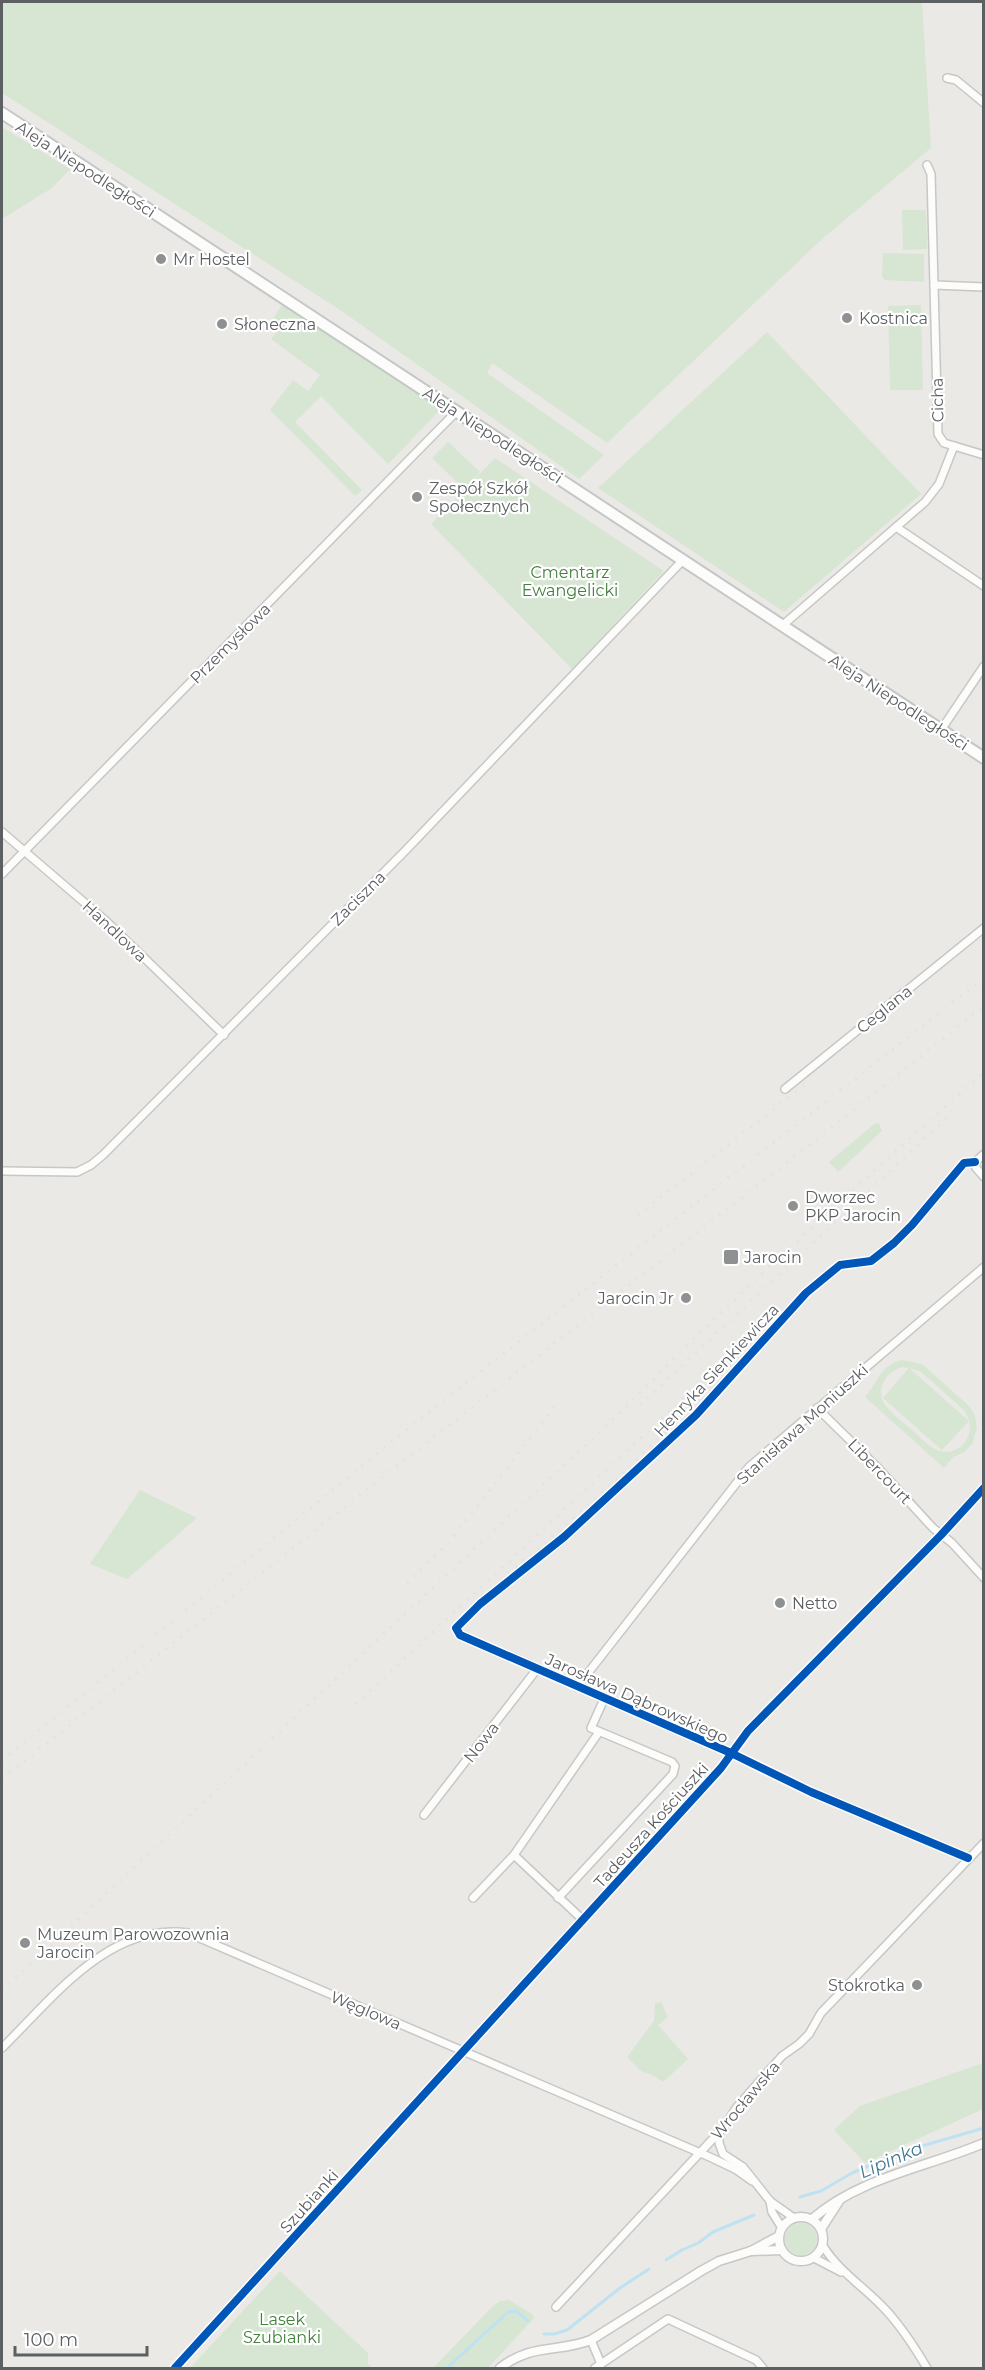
<svg xmlns="http://www.w3.org/2000/svg" width="985" height="2370" font-family="Montserrat,sans-serif">
	<style>
		.green { fill: #d7e5d3; fill-rule: evenodd }
		.lines { fill: none; stroke-linecap: round; stroke-linejoin: round }
		.stream { stroke: #bee2f1; stroke-width: 3 }
		.minor-casing { stroke: #c7c7c6; stroke-width: 10 }
		.tertiary-casing { stroke: #c7c7c6; stroke-width: 11 }
		.secondary-casing { stroke: #c5c6c6; stroke-width: 14 }
		.minor { stroke: #fcfcfb; stroke-width: 7 }
		.tertiary { stroke: #fcfcfb; stroke-width: 8 }
		.secondary { stroke: #fcfcfb; stroke-width: 10 }
		.rail { stroke: #e2e2e2; stroke-width: 3; stroke-dasharray: 1.5 8; stroke-linecap: butt }
		.cycleway-casing { stroke: #fff; stroke-width: 11 }
		.cycleway { stroke: #0057b8; stroke-width: 8 }
		.poi-dot { fill: #8e9091; stroke: #fff; stroke-width: 2 }
		.labels { text-anchor: middle; stroke-width: 4.5; stroke-linejoin: round; paint-order: stroke }
		.street-label { font-size: 16px; fill: #5c6063; stroke: #fff }
		.poi-label { font-size: 16px; fill: #5c6063; stroke: #fff; text-anchor: start }
		.park-label { font-size: 16px; fill: #43813d; stroke: #fff }
		.water-label { font-size: 18px; font-style: italic; fill: #437796; stroke: #fff }
	</style>
	<rect width="100%" height="100%" fill="#ebe9e6"/>
	<g class="green">
		<path d="M2 2H922L931 148 822 239 607 443 492 363 487 373 604 455 579 479 343 312 2 93Z"/>
		<path d="M2 127 70 169 52 188 2 219Z"/>
		<path d="M902 210H926L927 249 903 250Z"/>
		<path d="M883 253 924 254V282L885 280 882 277Z"/>
		<path d="M282 305 441 409 388 464 321 396 295 422 362 490 355 496 270 410 293 380 308 391 320 375 271 339 279 329 270 323Z"/>
		<path d="M921 305 923 390H890L888 306Z"/>
		<path d="M767 332 921 494 784 612 598 488Z"/>
		<path d="M448 442 480 472 464 489 432 458Z"/>
		<path d="M495 458 664 571 572 669 431 524Z"/>
		<path d="M879 1123 882 1131 838 1172 829 1162 874 1124Z"/>
		<path d="M902 1360 922 1364 969 1406 975 1415 977 1428 972 1444 964 1452 953 1457 944 1468 865 1397C878 1383 880 1365 902 1360ZM903 1367 920 1371 964 1410 969 1419 970 1430C968 1438 965 1445 957 1449 938 1459 923 1440 910 1428 902 1421 892 1414 886 1406 874 1390 886 1371 903 1367Z"/>
		<path d="M909 1368 969 1421 942 1450 883 1398Z"/>
		<path d="M140 1490 197 1518 127 1579 90 1564Z"/>
		<path d="M661 2002 668 2017 658 2025 688 2059 663 2082 654 2076 641 2071 627 2057 654 2021 655 2003Z"/>
		<path d="M983 2063V2109L865 2163 834 2130 860 2106Z"/>
		<circle cx="801" cy="2239" r="16"/>
		<path d="M280 2271 368 2353V2364L373 2368H190Z"/>
		<path d="M509 2300 532 2314 534 2318 488 2368H433L492 2307 500 2301Z"/>
	</g>
	<g class="lines">
		<g class="stream">
			<path d="M800 2197 821 2191 852 2173 901 2152 984 2128"/>
			<path d="M666 2260 682 2250 698 2243 713 2232 754 2215"/>
			<path d="M544 2334H554L567 2330 620 2288 649 2269"/>
			<path d="M447 2368 508 2312 516 2311 528 2321"/>
		</g>
		<g class="minor-casing">
			<g id="minor">
				<path d="M947 78 956 80 984 103"/>
				<path d="M927 165 931 174 938 434 944 443 984 455"/>
				<path d="M934 285 984 287"/>
				<path d="M896 527 984 586"/>
				<path d="M783 625 925 502 939 484 954 446"/>
				<path d="M941 730 984 666"/>
				<path d="M2 832 106 921 224 1035"/>
				<path d="M2 874 457 411"/>
				<path d="M785 1089 984 928"/>
				<path d="M984 1154 975 1162 976 1168 984 1177"/>
				<path d="M2 1171 77 1172 91 1165 103 1155 406 850 683 560"/>
				<path d="M817 1408 877 1467 933 1528 952 1543 984 1578"/>
				<path d="M577 1687 749 1467 984 1267"/>
				<path d="M424 1815 537 1669"/>
				<path d="M514 1855 583 1920"/>
				<path d="M968 1858 811 1792 731 1753 460 1635 456 1628 480 1604 564 1537 696 1415 806 1293 840 1265 871 1261 894 1243 912 1225 964 1163 975 1162"/>
				<path d="M473 1898 514 1855 599 1732"/>
				<path d="M558 1898 673 1774 675 1766 672 1762 591 1728 604 1699"/>
				<path d="M2 2048C52 1999 109 1922 188 1933L712 2158 735 2169 752 2181"/>
				<path d="M719 2132V2143L723 2154 743 2167 770 2201 794 2218"/>
				<path d="M770 2201 772 2212 782 2228"/>
				<path d="M823 2246C838 2270 861 2285 881 2305 900 2324 914 2346 927 2368"/>
				<path d="M814 2258 841 2272"/>
				<path d="M556 2307 723 2128 737 2107 782 2056 799 2044 809 2034 821 2013 984 1843"/>
				<path d="M591 2340 601 2364"/>
				<path d="M175 2368 721 1768 748 1731 941 1535 984 1488"/>
				<path d="M595 2368 668 2319 756 2360 763 2368"/>
			</g>
		</g>
		<g class="tertiary-casing">
			<g id="tertiary">
				<circle cx="801" cy="2239" r="22"/>
				<path d="M812 2219C861 2177 925 2168 984 2143"/>
				<path d="M821 2229 839 2201"/>
				<path d="M751 2251 782 2250"/>
				<path d="M500 2368C532 2343 557 2353 591 2340L701 2271 719 2261 751 2251 779 2236"/>
			</g>
		</g>
		<g class="secondary-casing">
			<path id="secondary" d="M2 113 984 758"/>
		</g>
		<use href="#minor" class="minor"/>
		<use href="#tertiary" class="tertiary"/>
		<use href="#secondary" class="secondary"/>
		<g class="rail">
			<path d="M638 1215 809 1082"/>
			<path d="M640 1405 951 1114"/>
			<path d="M508 1573C603 1497 689 1412 768 1320"/>
			<path d="M407 1583 450 1541 559 1401"/>
			<path d="M356 1704 705 1378"/>
			<path d="M2 1761 402 1433 984 978"/>
			<path d="M2 1779 389 1472 803 1150 984 1006"/>
			<path d="M2 1991 621 1412 693 1339 826 1214 984 1072"/>
		</g>
		<g class="cycleway-casing">
			<g id="cycleway">
				<path d="M968 1858 811 1792 731 1753 460 1635 456 1628 480 1604 564 1537 696 1415 806 1293 840 1265 871 1261 894 1243 912 1225 964 1163 975 1162"/>
				<path d="M175 2368 721 1768 748 1731 941 1535 984 1488"/>
			</g>
		</g>
		<use href="#cycleway" class="cycleway"/>
	</g>
	<g class="poi-dot">
		<circle cx="161" cy="259" r="6"/>
		<circle cx="847" cy="318" r="6"/>
		<circle cx="222" cy="324" r="6"/>
		<circle cx="417" cy="497" r="6"/>
		<circle cx="793" cy="1206" r="6"/>
		<rect x="723" y="1249" width="16" height="16" rx="3"/>
		<circle cx="686" cy="1298" r="6"/>
		<circle cx="780" cy="1603" r="6"/>
		<circle cx="25" cy="1943" r="6"/>
		<circle cx="917" cy="1985" r="6"/>
	</g>
	<g class="labels">
		<g class="street-label">
			<text transform="translate(86 169) rotate(33)" y="6">Aleja Niepodległości</text>
			<text transform="translate(937 400) rotate(-91)" y="6">Cicha</text>
			<text transform="translate(493 435) rotate(33)" y="6">Aleja Niepodległości</text>
			<text transform="translate(230 643) rotate(-45)" y="6">Przemysłowa</text>
			<text transform="translate(899 702) rotate(33)" y="6">Aleja Niepodległości</text>
			<text transform="translate(358 898) rotate(-45)" y="6">Zaciszna</text>
			<text transform="translate(115 931) rotate(43)" y="6">Handlowa</text>
			<text transform="translate(884 1009) rotate(-39)" y="6">Ceglana</text>
			<text transform="translate(716 1370) rotate(-47)" y="6">Henryka Sienkiewicza</text>
			<text transform="translate(802 1424) rotate(-42)" y="6">Stanisława Moniuszki</text>
			<text transform="translate(880 1471) rotate(46)" y="6">Libercourt</text>
			<text transform="translate(637 1698) rotate(24)" y="6">Jarosława Dąbrowskiego</text>
			<text transform="translate(481 1742) rotate(-52)" y="6">Nowa</text>
			<text transform="translate(651 1825) rotate(-48)" y="6">Tadeusza Kościuszki</text>
			<text transform="translate(366 2010) rotate(23)" y="6">Węglowa</text>
			<text transform="translate(745 2100) rotate(-50)" y="6">Wrocławska</text>
			<text transform="translate(309 2201) rotate(-48)" y="6">Szubianki</text>
		</g>
		<g class="poi-label">
			<text x="173" y="265">Mr Hostel</text>
			<text x="859" y="324">Kostnica</text>
			<text x="234" y="330">Słoneczna</text>
			<text x="429" y="494">Zespół Szkół<tspan x="429" dy="18">Społecznych</tspan></text>
			<text x="805" y="1203">Dworzec<tspan x="805" dy="18">PKP Jarocin</tspan></text>
			<text x="744" y="1263">Jarocin</text>
			<text x="674" y="1304" text-anchor="end">Jarocin Jr</text>
			<text x="792" y="1609">Netto</text>
			<text x="37" y="1940">Muzeum Parowozownia<tspan x="37" dy="18">Jarocin</tspan></text>
			<text x="905" y="1991" text-anchor="end">Stokrotka</text>
		</g>
		<g class="park-label">
			<text x="570" y="578">Cmentarz<tspan x="570" dy="18">Ewangelicki</tspan></text>
			<text x="282" y="2325">Lasek<tspan x="282" dy="18">Szubianki</tspan></text>
		</g>
		<g class="water-label">
			<text transform="translate(891 2160) rotate(-23)" y="6">Lipinka</text>
		</g>
	</g>
	<rect width="985" height="2370" fill="none" stroke="#5c6063" stroke-width="6"/>
	<path d="M15 2346v9h132v-9" fill="none" stroke="#5c6063" stroke-width="3"/>
	<text x="24" y="2346" font-size="18" fill="#5c6063" stroke="#ffffff" stroke-width="4.5" paint-order="stroke">100 m</text>
</svg>
